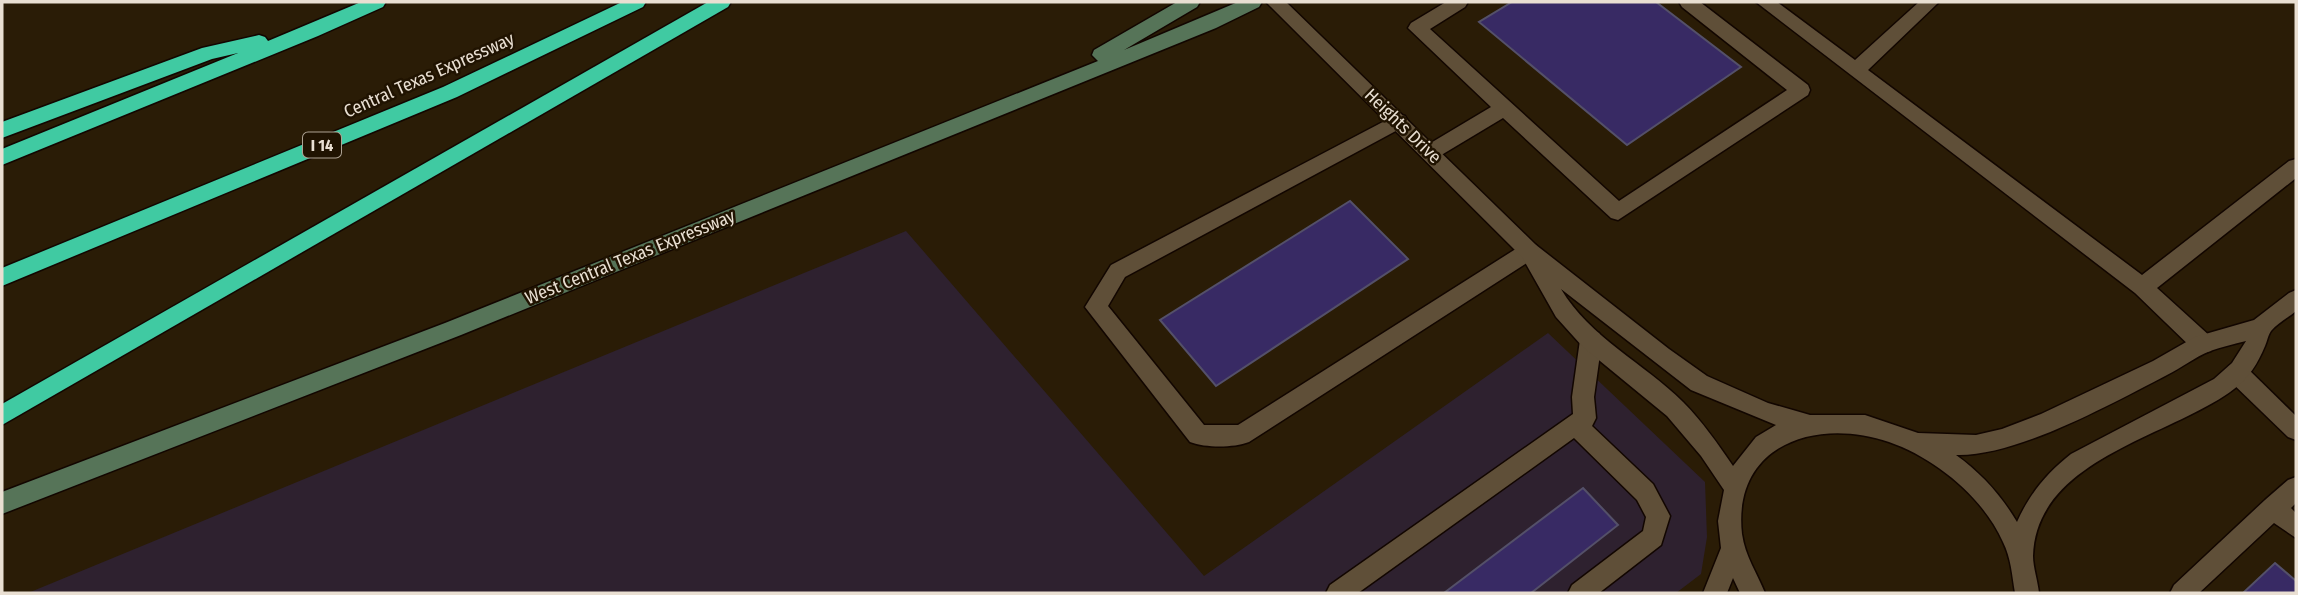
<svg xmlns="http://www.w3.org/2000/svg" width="2298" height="595" font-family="'Fira Sans Condensed',sans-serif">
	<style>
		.commercial { fill: #2e212f }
		.building { fill: #382a64; stroke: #545069; stroke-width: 2 }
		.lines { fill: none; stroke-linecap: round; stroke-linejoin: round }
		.lane-casing { stroke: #120600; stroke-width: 3 }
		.street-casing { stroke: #120600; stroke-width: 3 }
		.secondary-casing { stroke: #120600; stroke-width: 3 }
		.highway-casing { stroke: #120600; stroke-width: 3 }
		.lane { fill: #5f4f38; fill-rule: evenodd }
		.street { fill: #5f4f38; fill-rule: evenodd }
		.secondary { fill: #567458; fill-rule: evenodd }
		.highway { fill: #40caa2; fill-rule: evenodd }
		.labels { text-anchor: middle; stroke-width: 5; stroke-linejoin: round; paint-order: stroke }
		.shield { fill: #201301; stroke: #ada293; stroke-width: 2 }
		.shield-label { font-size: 16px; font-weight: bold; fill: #e9dfd2 }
		.street-label { font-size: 18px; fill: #e9dfd2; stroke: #201301 }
	</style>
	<rect width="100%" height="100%" fill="#2a1c06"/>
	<path class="commercial" d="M906 231 1204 576 1548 333 1705 482 1707 537 1701 574 1676 593H28Z"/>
	<g class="building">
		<path d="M1512 2H1656L1741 67 1627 145 1479 22Z"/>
		<path d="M1350 201 1408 259 1216 386 1160 320Z"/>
		<path d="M1583 488 1618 525 1531 593H1444Z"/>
		<path d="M2275 563 2296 581V593H2243Z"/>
	</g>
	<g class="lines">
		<g class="lane-casing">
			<g id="lane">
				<path d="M1446 2H1468L1465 7 1430 29 1619 201 1787 90 1682 7 1679 2H1700L1808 85 1810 90 1808 95 1618 220 1611 218 1503 118 1438 157 1431 160 1424 157 1421 152 1424 147 1491 107 1408 28 1411 23Z"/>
				<path d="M1756 2H1777L1855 60 1919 2H1939L1868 70 2142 275 2289 161 2296 159V178L2157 288 2211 337 2214 344 2211 351 2203 353 2195 351 2135 293Z"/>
				<path d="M1398 114 1405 116 1408 121 1405 126 1125 277 1108 306 1204 425H1238L1522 245 1529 242 1536 245 1539 251 1536 257 1249 442C1233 448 1206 448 1190 442L1085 307 1111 265Z"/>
				<path d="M1591 331 1599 333 1602 340 1594 397 1596 418 1592 426 1653 484 1670 516 1661 545 1599 593H1568L1572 585 1643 531 1646 517 1637 500 1574 438 1358 593H1326L1330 585 1573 414 1572 397 1580 340 1583 333Z"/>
				<path d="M2237 363 2245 366 2296 416V440L2288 437 2229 380 2226 373 2229 366Z"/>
				<path d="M2296 477V503L2291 508 2296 513V538L2274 523 2199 593H2170L2174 585 2265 500 2288 480Z"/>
			</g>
		</g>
		<g class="street-casing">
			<path id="street" d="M1266 2H1286L1536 245 1669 349 1707 376 1768 403 1810 415H1865L1918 433 1976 435 2002 429 2041 414 2153 361 2195 337 2254 320 2289 293 2296 290V311C2289 317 2277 324 2271 331 2268 335 2267 342 2265 346 2258 363 2249 378 2234 389 2171 437 2036 458 2033 556 2033 567 2038 582 2039 593H2015C2012 575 2011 558 2003 542 1983 497 1935 458 1889 442 1817 417 1732 444 1742 534 1745 556 1757 573 1765 593H1740L1733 578 1727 593H1703L1721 548 1718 521 1724 490 1701 456 1667 416 1583 347 1556 317 1522 257ZM1561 289 1691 390 1776 425 1756 437 1733 466C1718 444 1702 421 1683 402 1644 363 1590 338 1561 289ZM2246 341 2232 363 2214 379 2071 454C2047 473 2030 493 2017 522 2001 495 1981 473 1956 455 2016 457 2113 403 2167 375 2181 368 2195 357 2210 351 2221 347 2234 344 2246 341Z"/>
		</g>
		<g class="secondary-casing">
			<path id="secondary" d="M1177 2H1200L1197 7 1124 50 1238 2H1262L1259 7 1216 28 461 335 2 514V492L445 323 1098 61 1092 55 1094 50Z"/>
		</g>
		<g class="highway-casing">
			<g id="highway">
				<path d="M361 2H386L383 7 318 36 2 165V149L238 53 212 59 2 138V122L202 48 259 35 265 37 268 41Z"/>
				<path d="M622 2H646L643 7 457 97 2 286V268L443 87Z"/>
				<path d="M708 2H731L728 7 2 425V404Z"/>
			</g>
		</g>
		<use href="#lane" class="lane"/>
		<use href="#street" class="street"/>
		<use href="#secondary" class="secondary"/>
		<use href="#highway" class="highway"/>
	</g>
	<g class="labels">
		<rect class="shield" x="303" y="132.5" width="38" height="25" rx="5"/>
		<g class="shield-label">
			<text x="322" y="151">I 14</text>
		</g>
		<g class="street-label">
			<text transform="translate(429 75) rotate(-24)" y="6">Central Texas Expressway</text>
			<text transform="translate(1403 126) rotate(44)" y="6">Heights Drive</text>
			<text transform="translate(630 257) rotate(-22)" y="6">West Central Texas Expressway</text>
		</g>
	</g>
	<rect width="2298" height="595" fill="none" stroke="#e9dfd2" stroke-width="7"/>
</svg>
